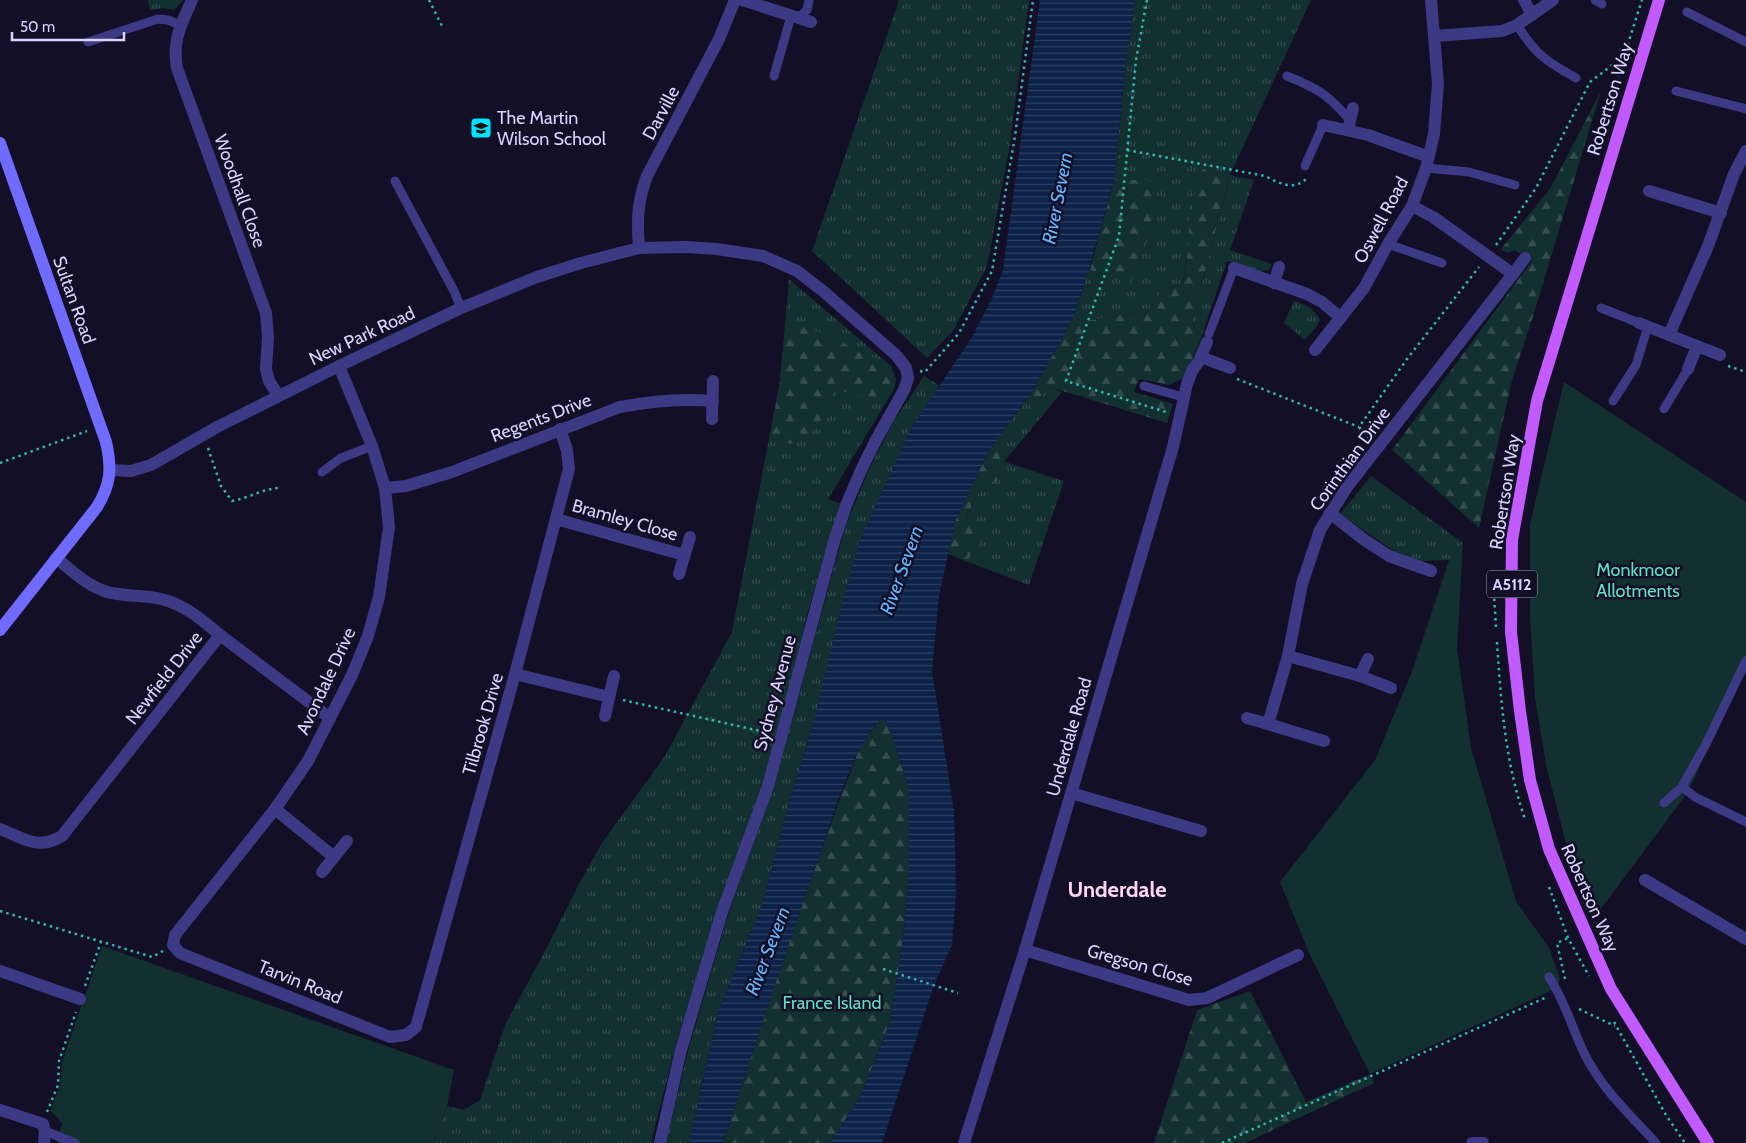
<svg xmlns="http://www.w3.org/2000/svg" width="1746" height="1143" font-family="Cabin,sans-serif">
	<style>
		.grass { fill: url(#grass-tufts) }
		.forest { fill: url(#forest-firs) }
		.garden { fill: #12302f }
		.water { fill: url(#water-rules) }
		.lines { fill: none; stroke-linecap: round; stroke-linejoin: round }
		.path { stroke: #2fb8b0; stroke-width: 2.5; stroke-dasharray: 2.5 4; stroke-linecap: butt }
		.lane { stroke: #3d3a85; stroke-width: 9 }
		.street { stroke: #3d3a85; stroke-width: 12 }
		.secondary { stroke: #6f6bff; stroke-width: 12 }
		.primary { stroke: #c25bff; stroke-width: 12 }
		.labels { text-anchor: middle; stroke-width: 5; stroke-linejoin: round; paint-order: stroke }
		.shield { fill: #130f26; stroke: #9e99be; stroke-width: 1 }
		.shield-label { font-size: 16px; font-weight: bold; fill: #d9d4ff }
		.street-label { font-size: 18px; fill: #d9d4ff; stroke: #130f26 }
		.poi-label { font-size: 18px; fill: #d9d4ff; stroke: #130f26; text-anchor: start }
		.park-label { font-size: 18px; fill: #5fe0c0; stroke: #130f26 }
		.water-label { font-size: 19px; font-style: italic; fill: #62b6ff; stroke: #130f26 }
		.district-label { font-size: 22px; font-weight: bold; fill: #ffd6f0; stroke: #130f26 }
	</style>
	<defs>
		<pattern id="grass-tufts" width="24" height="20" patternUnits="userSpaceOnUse" patternTransform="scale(1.25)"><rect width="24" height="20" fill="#12302f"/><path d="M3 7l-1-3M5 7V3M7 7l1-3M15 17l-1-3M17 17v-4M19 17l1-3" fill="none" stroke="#344d4e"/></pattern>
		<pattern id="forest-firs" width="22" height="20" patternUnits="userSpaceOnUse" patternTransform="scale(1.25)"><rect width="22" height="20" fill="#12302f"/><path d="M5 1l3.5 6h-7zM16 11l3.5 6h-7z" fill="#344d4e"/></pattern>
		<pattern id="water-rules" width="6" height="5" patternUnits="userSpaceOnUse" patternTransform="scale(1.25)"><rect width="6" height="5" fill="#0c2248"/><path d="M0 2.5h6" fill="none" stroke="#2f4163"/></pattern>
	</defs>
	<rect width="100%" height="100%" fill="#130f26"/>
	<g class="grass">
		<path d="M148 0H183L174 10 164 8 150 10Z"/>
		<path d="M899 0H1029L1009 150 987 266 953 331 927 358 812 251Z"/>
		<path d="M1135 0H1311L1230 175 1254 180 1230 250 1272 264 1268 270 1259 272 1227 261 1201 338 1192 322 1230 176 1202 169 1182 287 1163 288 1149 310 1087 321 1073 318 1089 270 1131 282 1156 218 1149 180H1114L1126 61Z"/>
		<path d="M789 279 891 366 896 379 894 389 828 499 841 504 830 536 807 615 766 785 720 908 676 1044 651 1143H433L447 1106 464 1110 480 1100 506 1023 544 953 580 882 602 843 665 756 732 632 780 381Z"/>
		<path d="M1294 301C1306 305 1314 308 1320 320L1316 327 1305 340 1284 323Z"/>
		<path d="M924 376 940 386 910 430 813 725 791 796 762 905 719 1009 689 1143H666L688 1051 728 915 770 797 783 753 845 528 869 469 894 421Z"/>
		<path d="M1050 387 1062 392 1014 450 995 442 1031 394 1036 402Z"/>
		<path d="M1011 464 1064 481 1029 585 968 562 972 551 984 538 965 522 979 490 990 489Z"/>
		<path d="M1371 476 1463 543 1449 560 1420 561 1397 553 1340 514Z"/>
	</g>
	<g class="forest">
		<path d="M1601 91 1534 313 1512 380 1479 528 1392 450 1532 261 1515 250 1507 253 1501 249 1550 189Z"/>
		<path d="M1202 169 1230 175 1192 322 1201 338 1185 377 1170 385 1139 379 1134 392 1173 404 1167 423 1050 387 1036 402 1031 394 1073 318 1087 321 1149 310 1163 288 1182 287 1187 261 1190 208Z"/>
		<path d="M1114 180H1150L1156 218 1131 283 1090 270Z"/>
		<path d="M786 322 822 333 891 366C898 385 895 387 885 403L835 389 820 421 809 436 790 444 771 435 780 381Z"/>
		<path d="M995 442 1014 450 1004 461 1011 464 990 489 979 490 965 521 982 532 984 538 972 551 968 562 948 554 956 519 988 452Z"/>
		<path d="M880 720H885L893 737 909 790V873L903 939 890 1022 861 1095 830 1143H723L783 959 838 804 860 747Z"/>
		<path d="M1250 991 1306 1102 1370 1074 1374 1083 1245 1143H1154L1197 1010Z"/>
	</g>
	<g class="garden">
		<path d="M1564 382 1746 502V667L1688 792 1600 910 1573 871 1546 765 1535 698 1530 618V524Z"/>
		<path d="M1463 543 1457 648 1471 748 1516 901 1549 948 1560 979 1557 988 1370 1074 1309 953 1280 882 1375 760 1411 674 1449 560Z"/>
		<path d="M102 946 454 1070 447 1106 433 1143H57L62 1124 57 1117 50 1111 60 1086 62 1062Z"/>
	</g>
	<path class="water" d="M1040 0H1135L1126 61 1114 180 1089 270 1073 318 1067 329 1031 394 988 452 956 519 948 554 939 596 932 671 954 811 956 893 952 945 934 985 882 1143H830L861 1095 890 1023 903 939 909 873V790L893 737 885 720H880C850 753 834 815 819 858 785 953 754 1048 723 1143H689L719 1009 762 905 791 796 813 725 839 616 859 542 910 430 972 337 992 298 1003 270Z"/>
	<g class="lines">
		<g class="path">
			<path d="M429 0 442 26"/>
			<path d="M1147 0 1136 60 1119 236 1066 381 1166 412"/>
			<path d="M1599 145 1624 56 1642 0"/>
			<path d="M1127 150 1265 176C1279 183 1295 192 1308 177"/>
			<path d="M1496 245 1536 188 1590 82 1624 56"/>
			<path d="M1728 366 1746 372"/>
			<path d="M920 371 925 372 959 333 992 271 1015 136 1033 0"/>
			<path d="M1237 379 1359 427"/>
			<path d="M1369 439 1359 427 1407 359 1479 267"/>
			<path d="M208 448 221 486 232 501C249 498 264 488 281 488"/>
			<path d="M0 463 87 431"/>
			<path d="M1496 627 1494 595 1497 573"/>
			<path d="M1497 642C1501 702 1505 762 1525 819"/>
			<path d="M623 700 769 733"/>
			<path d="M1549 887 1568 938 1589 976"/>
			<path d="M0 911 152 957 163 951"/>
			<path d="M883 969 958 993"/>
			<path d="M1565 979 1557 943 1568 938"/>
			<path d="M85 986 101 942"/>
			<path d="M1579 1009 1615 1026"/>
			<path d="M1614 1022 1666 1115 1685 1143"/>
			<path d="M47 1112 58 1085 59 1061 76 1012"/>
			<path d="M1222 1143 1547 997"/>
		</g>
		<g class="lane">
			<path d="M1595 0 1602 4"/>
			<path d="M1687 12 1746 42"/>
			<path d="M798 18 807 10 809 0"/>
			<path d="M1517 25C1536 55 1546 61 1576 78"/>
			<path d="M88 42 158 19 168 20 180 25"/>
			<path d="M774 76 791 16"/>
			<path d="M1287 76C1319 89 1327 94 1350 120"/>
			<path d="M1676 91 1746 109"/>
			<path d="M1305 166 1323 125"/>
			<path d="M1426 168 1469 172 1515 185"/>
			<path d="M395 181 454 291 461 308"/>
			<path d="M1388 244 1442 263"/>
			<path d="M1601 308 1639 323"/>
			<path d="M1209 334 1234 268"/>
			<path d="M1144 386 1183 397"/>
			<path d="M1613 401 1636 365 1648 326"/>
			<path d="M1664 409 1688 369"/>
			<path d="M322 472 341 458 372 446"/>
			<path d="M1682 787 1695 797 1746 822"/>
			<path d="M1664 803 1682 787 1706 744 1746 661"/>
			<path d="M1549 977C1565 1001 1572 1028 1584 1053 1601 1088 1630 1115 1656 1143"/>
			<path d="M45 1131 75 1143"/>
		</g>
		<g class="street">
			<path d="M192 0C181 25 172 40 177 68L266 313 268 337 266 369 269 381 278 395"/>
			<path d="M742 0 811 22"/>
			<path d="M1524 0 1532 15"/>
			<path d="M1434 36 1502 31 1517 25 1553 0"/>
			<path d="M1323 125 1368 135 1429 157"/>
			<path d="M1348 130 1353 108"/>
			<path d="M1649 191 1721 213"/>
			<path d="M639 248C637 221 637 202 647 176L719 39 735 0"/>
			<path d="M1234 268 1307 294 1322 302 1341 318"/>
			<path d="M1513 274 1525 258"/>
			<path d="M1274 283 1279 267"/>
			<path d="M1639 323 1669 335"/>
			<path d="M1315 350 1364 288 1388 244 1412 206 1426 168 1434 134 1438 84 1431 0"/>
			<path d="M1720 355 1669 335 1708 246 1734 174 1746 151"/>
			<path d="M1201 357 1230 368"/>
			<path d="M339 366 372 446 385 488 389 527 379 597 368 636 352 675 308 761 275 809 175 935 173 945 180 953 390 1037 406 1035 416 1027 515 674 569 469 567 450 560 429"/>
			<path d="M1688 369 1697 346"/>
			<path d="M712 419 713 381"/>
			<path d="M110 470 131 471 151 465 217 427 339 366 461 308 537 277 581 263 639 248 686 247 717 249 763 256 797 271 823 291 896 355 906 368 908 378 904 390 876 440 862 468 847 503 835 538 768 786 722 912 681 1050 660 1143"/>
			<path d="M385 488 406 486 452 472 620 407C651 401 681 398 713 401"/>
			<path d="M1330 513 1363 539 1389 556 1431 571"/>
			<path d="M556 519 684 555"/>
			<path d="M679 574 690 537"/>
			<path d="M220 635 330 718"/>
			<path d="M1288 656 1360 676 1391 688"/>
			<path d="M515 674 609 697"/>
			<path d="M1360 676 1368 659"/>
			<path d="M605 716 614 676"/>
			<path d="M1247 718 1268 724"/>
			<path d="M1324 741 1268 724 1288 656 1302 584 1320 530 1347 487 1513 274 1433 217 1412 206"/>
			<path d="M1071 793 1201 831"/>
			<path d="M275 809 334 857"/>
			<path d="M0 829C24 838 37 851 62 836L220 635C199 617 179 600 150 597 135 595 118 596 104 591 85 584 71 570 56 558"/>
			<path d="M322 872 347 841"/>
			<path d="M1645 880 1746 939"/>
			<path d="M1025 950 1189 1000 1207 998 1298 955"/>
			<path d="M0 971 80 999"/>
			<path d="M0 1110 43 1124 45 1131 44 1143"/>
			<path d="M964 1143 1025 950 1173 447 1187 384 1192 371 1199 361 1207 342"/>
			<path d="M1472 1143H1483"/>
		</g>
		<path class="secondary" d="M0 143 106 442C112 468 111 484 97 507L0 630"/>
		<path class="primary" d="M1659 0 1537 401 1512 540 1511 632 1520 711 1530 780 1549 849 1611 989 1708 1143"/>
	</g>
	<defs>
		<g id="school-square" transform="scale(1.125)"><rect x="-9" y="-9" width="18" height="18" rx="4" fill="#00e5ff" stroke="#130f26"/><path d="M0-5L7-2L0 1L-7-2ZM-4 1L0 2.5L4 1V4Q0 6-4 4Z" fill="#111"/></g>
	</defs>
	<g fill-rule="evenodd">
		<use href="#school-square" x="481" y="128"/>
	</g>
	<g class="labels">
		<rect class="shield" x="1487" y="570.5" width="50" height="27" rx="4"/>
		<g class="shield-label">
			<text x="1512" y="590">A5112</text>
		</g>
		<g class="street-label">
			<text transform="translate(1610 99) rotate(-73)" y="6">Robertson Way</text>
			<text transform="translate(661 113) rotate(-62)" y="6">Darville</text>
			<text transform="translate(240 191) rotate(70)" y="6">Woodhall Close</text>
			<text transform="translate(1381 220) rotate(-62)" y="6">Oswell Road</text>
			<text transform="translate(74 300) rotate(70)" y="6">Sultan Road</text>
			<text transform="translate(362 336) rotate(-25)" y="6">New Park Road</text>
			<text transform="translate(541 418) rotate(-21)" y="6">Regents Drive</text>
			<text transform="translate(1350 459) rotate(-54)" y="6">Corinthian Drive</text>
			<text transform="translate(1505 492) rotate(-81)" y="6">Robertson Way</text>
			<text transform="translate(625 520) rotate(16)" y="6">Bramley Close</text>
			<text transform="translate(164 678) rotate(-52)" y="6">Newfield Drive</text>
			<text transform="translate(326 681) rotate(-65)" y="6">Avondale Drive</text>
			<text transform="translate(775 693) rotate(-75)" y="6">Sydney Avenue</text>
			<text transform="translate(483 724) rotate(-74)" y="6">Tilbrook Drive</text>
			<text transform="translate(1069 737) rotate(-74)" y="6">Underdale Road</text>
			<text transform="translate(1590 898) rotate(66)" y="6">Robertson Way</text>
			<text transform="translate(1140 965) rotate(16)" y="6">Gregson Close</text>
			<text transform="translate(300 982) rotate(22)" y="6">Tarvin Road</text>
		</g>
		<g class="poi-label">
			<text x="497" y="124">The Martin<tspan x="497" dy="21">Wilson School</tspan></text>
		</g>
		<g class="park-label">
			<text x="1638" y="576">Monkmoor<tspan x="1638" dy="21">Allotments</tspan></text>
			<text x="832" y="1009">France Island</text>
		</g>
		<g class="water-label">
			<text transform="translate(1057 198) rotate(-79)" y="7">River Severn</text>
			<text transform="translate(901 570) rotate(-70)" y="7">River Severn</text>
			<text transform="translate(767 951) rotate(-69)" y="7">River Severn</text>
		</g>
		<g class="district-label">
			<text x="1117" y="897">Underdale</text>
		</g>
	</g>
	<path d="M12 32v8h112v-8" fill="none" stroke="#d9d4ff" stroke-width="2.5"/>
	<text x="20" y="32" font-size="15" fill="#d9d4ff" stroke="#130f26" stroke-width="4" paint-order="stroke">50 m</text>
</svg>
